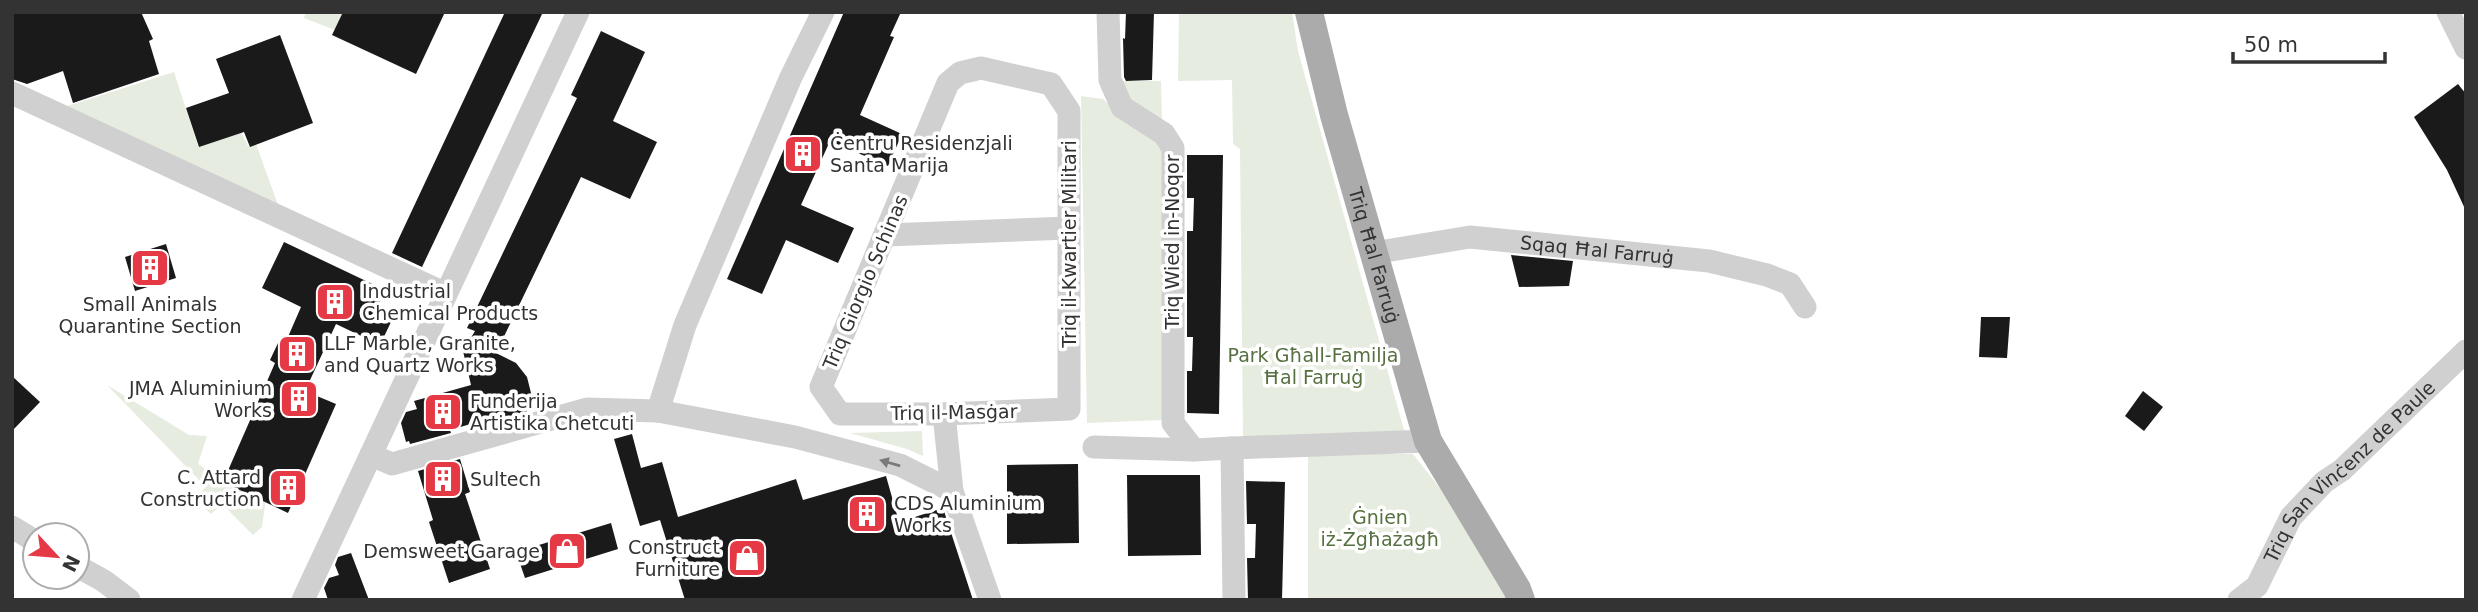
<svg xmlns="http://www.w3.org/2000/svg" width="2478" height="612" font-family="'DejaVu Sans',sans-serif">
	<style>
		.green { fill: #e6ecdf }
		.building { fill: #1a1a1a }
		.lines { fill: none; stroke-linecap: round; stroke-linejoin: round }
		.minor { stroke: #d0d0d0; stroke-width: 23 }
		.major { stroke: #ababab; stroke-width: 28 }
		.oneway { fill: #7a7a7a }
		.labels { text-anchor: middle; stroke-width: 7; stroke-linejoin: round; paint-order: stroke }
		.poi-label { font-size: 19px; fill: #333; stroke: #fff; text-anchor: start }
		.street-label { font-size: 19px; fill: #333; stroke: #fff }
		.park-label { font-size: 19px; fill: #56703f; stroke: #fff }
	</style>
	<rect width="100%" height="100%" fill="#fff"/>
	<g class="green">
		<path d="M306 12H343L335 30 304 18Z"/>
		<path d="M1179 12H1292L1298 51 1406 437 1243 438 1240 149 1233 144 1232 80 1178 81Z"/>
		<path d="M174 72 198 146 241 132 248 146 256 144 278 205 61 108Z"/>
		<path d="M1117 81H1161L1162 123 1134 110Z"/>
		<path d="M1081 96 1103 99 1130 125 1155 137 1164 150 1163 420 1087 423Z"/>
		<path d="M107 385 189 435 207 436 198 464 217 477 266 498 262 527 253 535 222 504 211 514 194 498 206 487Z"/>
		<path d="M922 431 923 456 907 449 850 433Z"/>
		<path d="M1308 454H1413L1467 523 1511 600H1308Z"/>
	</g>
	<g class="building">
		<path d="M12 12H141L153 39 149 41 159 74 73 103 63 71 27 84 12 79Z"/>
		<path d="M343 12H445L416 74 332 35Z"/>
		<path d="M505 12H543L422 267 392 253Z"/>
		<path d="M844 12H901L890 36 894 37 860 115 902 134 888 166 830 141 801 205 854 228 838 263 786 240 762 294 727 279Z"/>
		<path d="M1126 12H1154L1152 80 1126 81 1124 77 1123 38 1125 39Z"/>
		<path d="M601 31 645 52 613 121 657 142 630 199 581 177 496 353 516 363 527 377 535 409 481 424V421L450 430 451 433 410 444 409 441 406 442 401 423 406 412 417 409 414 401 471 385 463 351 475 331 467 328 577 98 571 95Z"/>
		<path d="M280 35 313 123 250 147 244 132 199 147 186 108 229 93 216 59Z"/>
		<path d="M2458 84 2466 94V211L2447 170 2414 117Z"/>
		<path d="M1187 155H1223L1219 414 1187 413V371H1192L1193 337H1187V231H1193L1194 198H1187Z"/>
		<path d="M284 242 385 290 374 314 391 322 380 345 336 324 305 391 336 404 288 513 223 482 275 363 270 360 278 343 284 346 301 307 262 288Z"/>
		<path d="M166 244 176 278 135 291 125 257Z"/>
		<path d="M1511 255 1573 261 1569 286 1519 287Z"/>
		<path d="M1981 317H2010L2007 358 1979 357Z"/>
		<path d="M12 376 40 402 12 431Z"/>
		<path d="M2143 391 2163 407 2144 431 2125 416Z"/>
		<path d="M632 434 641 468 662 462 678 517 796 479 803 500 886 476 899 522 943 508 973 600H685L660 520 640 526 614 439Z"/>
		<path d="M460 459 470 492 465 494 490 569 449 583 429 522 433 520 418 471Z"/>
		<path d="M1078 464 1079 543 1007 544V465Z"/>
		<path d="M1127 475H1200L1201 555 1128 556Z"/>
		<path d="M1246 481 1285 482 1282 600H1248L1247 558H1255L1256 524H1247Z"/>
		<path d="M611 523 618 549 525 578 516 552Z"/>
		<path d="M351 553 369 600H328L324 588 329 578 339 575 335 565 338 557Z"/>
	</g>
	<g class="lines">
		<g class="minor">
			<path d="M1108 12 1110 80 1122 107 1164 134 1173 148V423L1194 450 1232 448 1234 600"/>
			<path d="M2448 12 2466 48"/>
			<path d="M981 68 1051 84 1069 111V409L944 414H840L821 387 948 83 960 73Z"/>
			<path d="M12 93 446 294"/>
			<path d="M886 235 1069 228"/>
			<path id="s1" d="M1373 253 1470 237 1709 261 1767 275 1790 284 1805 307"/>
			<path d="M658 411 685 325 791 77 823 12"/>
			<path d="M944 414 952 491 990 600"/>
			<path d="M1094 447 1194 450"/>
			<path d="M1232 448 1428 441"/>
			<path d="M371 455 392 464 587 409 658 411 795 437 900 465 952 491"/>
			<path d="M12 527 35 541"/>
			<path d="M77 566 104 581 129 600"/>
			<path d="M303 600 578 12"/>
			<path id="s2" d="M2239 600 2257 586 2291 517 2324 482 2342 470 2466 351"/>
		</g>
		<path class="major" id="s3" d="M1309 12 1334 115 1428 441 1517 589 1521 600"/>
	</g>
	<defs><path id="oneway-solid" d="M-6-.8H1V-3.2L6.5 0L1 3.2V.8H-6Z" transform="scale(1.75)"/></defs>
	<use class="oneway" href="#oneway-solid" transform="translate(890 463) rotate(-164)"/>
	<defs>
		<g id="building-square" transform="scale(2.0125)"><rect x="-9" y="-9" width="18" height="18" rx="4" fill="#e63946" stroke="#fff"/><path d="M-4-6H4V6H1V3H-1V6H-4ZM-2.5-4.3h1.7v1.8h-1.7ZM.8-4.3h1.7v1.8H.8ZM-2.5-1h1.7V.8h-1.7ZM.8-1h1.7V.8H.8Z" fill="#fff"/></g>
		<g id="shop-square" transform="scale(2.0125)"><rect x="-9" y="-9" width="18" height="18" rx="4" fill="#e63946" stroke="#fff"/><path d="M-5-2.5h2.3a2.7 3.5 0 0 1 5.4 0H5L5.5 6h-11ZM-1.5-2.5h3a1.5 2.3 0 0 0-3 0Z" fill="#fff"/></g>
	</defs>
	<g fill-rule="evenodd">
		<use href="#building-square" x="803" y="154"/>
		<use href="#building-square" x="150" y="268"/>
		<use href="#building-square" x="335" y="302"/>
		<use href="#building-square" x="297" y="354"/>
		<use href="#building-square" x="299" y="399"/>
		<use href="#building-square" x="443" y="412"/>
		<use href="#building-square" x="443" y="479"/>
		<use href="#building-square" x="288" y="488"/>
		<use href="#building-square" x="867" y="514"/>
		<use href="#shop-square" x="567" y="551"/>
		<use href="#shop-square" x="747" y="558"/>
	</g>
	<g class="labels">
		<g class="poi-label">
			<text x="830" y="150">Ċentru Residenzjali<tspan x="830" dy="22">Santa Marija</tspan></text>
			<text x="362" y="298">Industrial<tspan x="362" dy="22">Chemical Products</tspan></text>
			<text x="150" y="311" text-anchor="middle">Small Animals<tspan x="150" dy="22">Quarantine Section</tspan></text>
			<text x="324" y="350">LLF Marble, Granite,<tspan x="324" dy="22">and Quartz Works</tspan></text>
			<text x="272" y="395" text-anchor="end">JMA Aluminium<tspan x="272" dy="22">Works</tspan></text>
			<text x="470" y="408">Funderija<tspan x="470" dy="22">Artistika Chetcuti</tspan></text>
			<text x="261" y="484" text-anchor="end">C. Attard<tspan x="261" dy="22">Construction</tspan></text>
			<text x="470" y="486">Sultech</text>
			<text x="894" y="510">CDS Aluminium<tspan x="894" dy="22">Works</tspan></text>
			<text x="720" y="554" text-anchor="end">Construct<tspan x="720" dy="22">Furniture</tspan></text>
			<text x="540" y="558" text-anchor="end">Demsweet Garage</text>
		</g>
		<g class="street-label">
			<text transform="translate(1172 242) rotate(-90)" y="7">Triq Wied in-Noqor</text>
			<text transform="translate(1069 244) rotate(-90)" y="7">Triq il-Kwartier Militari</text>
			<text dy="7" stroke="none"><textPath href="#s1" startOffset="226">Sqaq Ħal Farruġ</textPath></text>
			<text dy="7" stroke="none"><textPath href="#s3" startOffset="252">Triq Ħal Farruġ</textPath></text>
			<text transform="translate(865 282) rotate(-67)" y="7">Triq Giorgio Schinas</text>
			<text transform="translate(954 412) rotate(-1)" y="7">Triq il-Masġar</text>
			<text dy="7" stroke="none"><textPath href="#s2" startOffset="172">Triq San Vinċenz de Paule</textPath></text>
		</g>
		<g class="park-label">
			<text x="1313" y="362">Park Għall-Familja<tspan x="1313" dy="22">Ħal Farruġ</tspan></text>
			<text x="1380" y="524">Ġnien<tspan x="1380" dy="22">iż-Żgħażagħ</tspan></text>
		</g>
	</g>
	<rect width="2478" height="612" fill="none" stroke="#333333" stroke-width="28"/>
	<g transform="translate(56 556) rotate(116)"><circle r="33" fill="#ffffff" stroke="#adadad" stroke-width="2"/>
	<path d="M0-5L12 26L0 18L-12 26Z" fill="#e63946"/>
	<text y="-10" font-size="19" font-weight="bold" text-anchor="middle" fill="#333333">N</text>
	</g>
	<path d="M2233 52v10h152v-10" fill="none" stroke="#333333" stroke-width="3.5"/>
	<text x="2244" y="52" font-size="21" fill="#333333" stroke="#ffffff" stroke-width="5" paint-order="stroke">50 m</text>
</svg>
